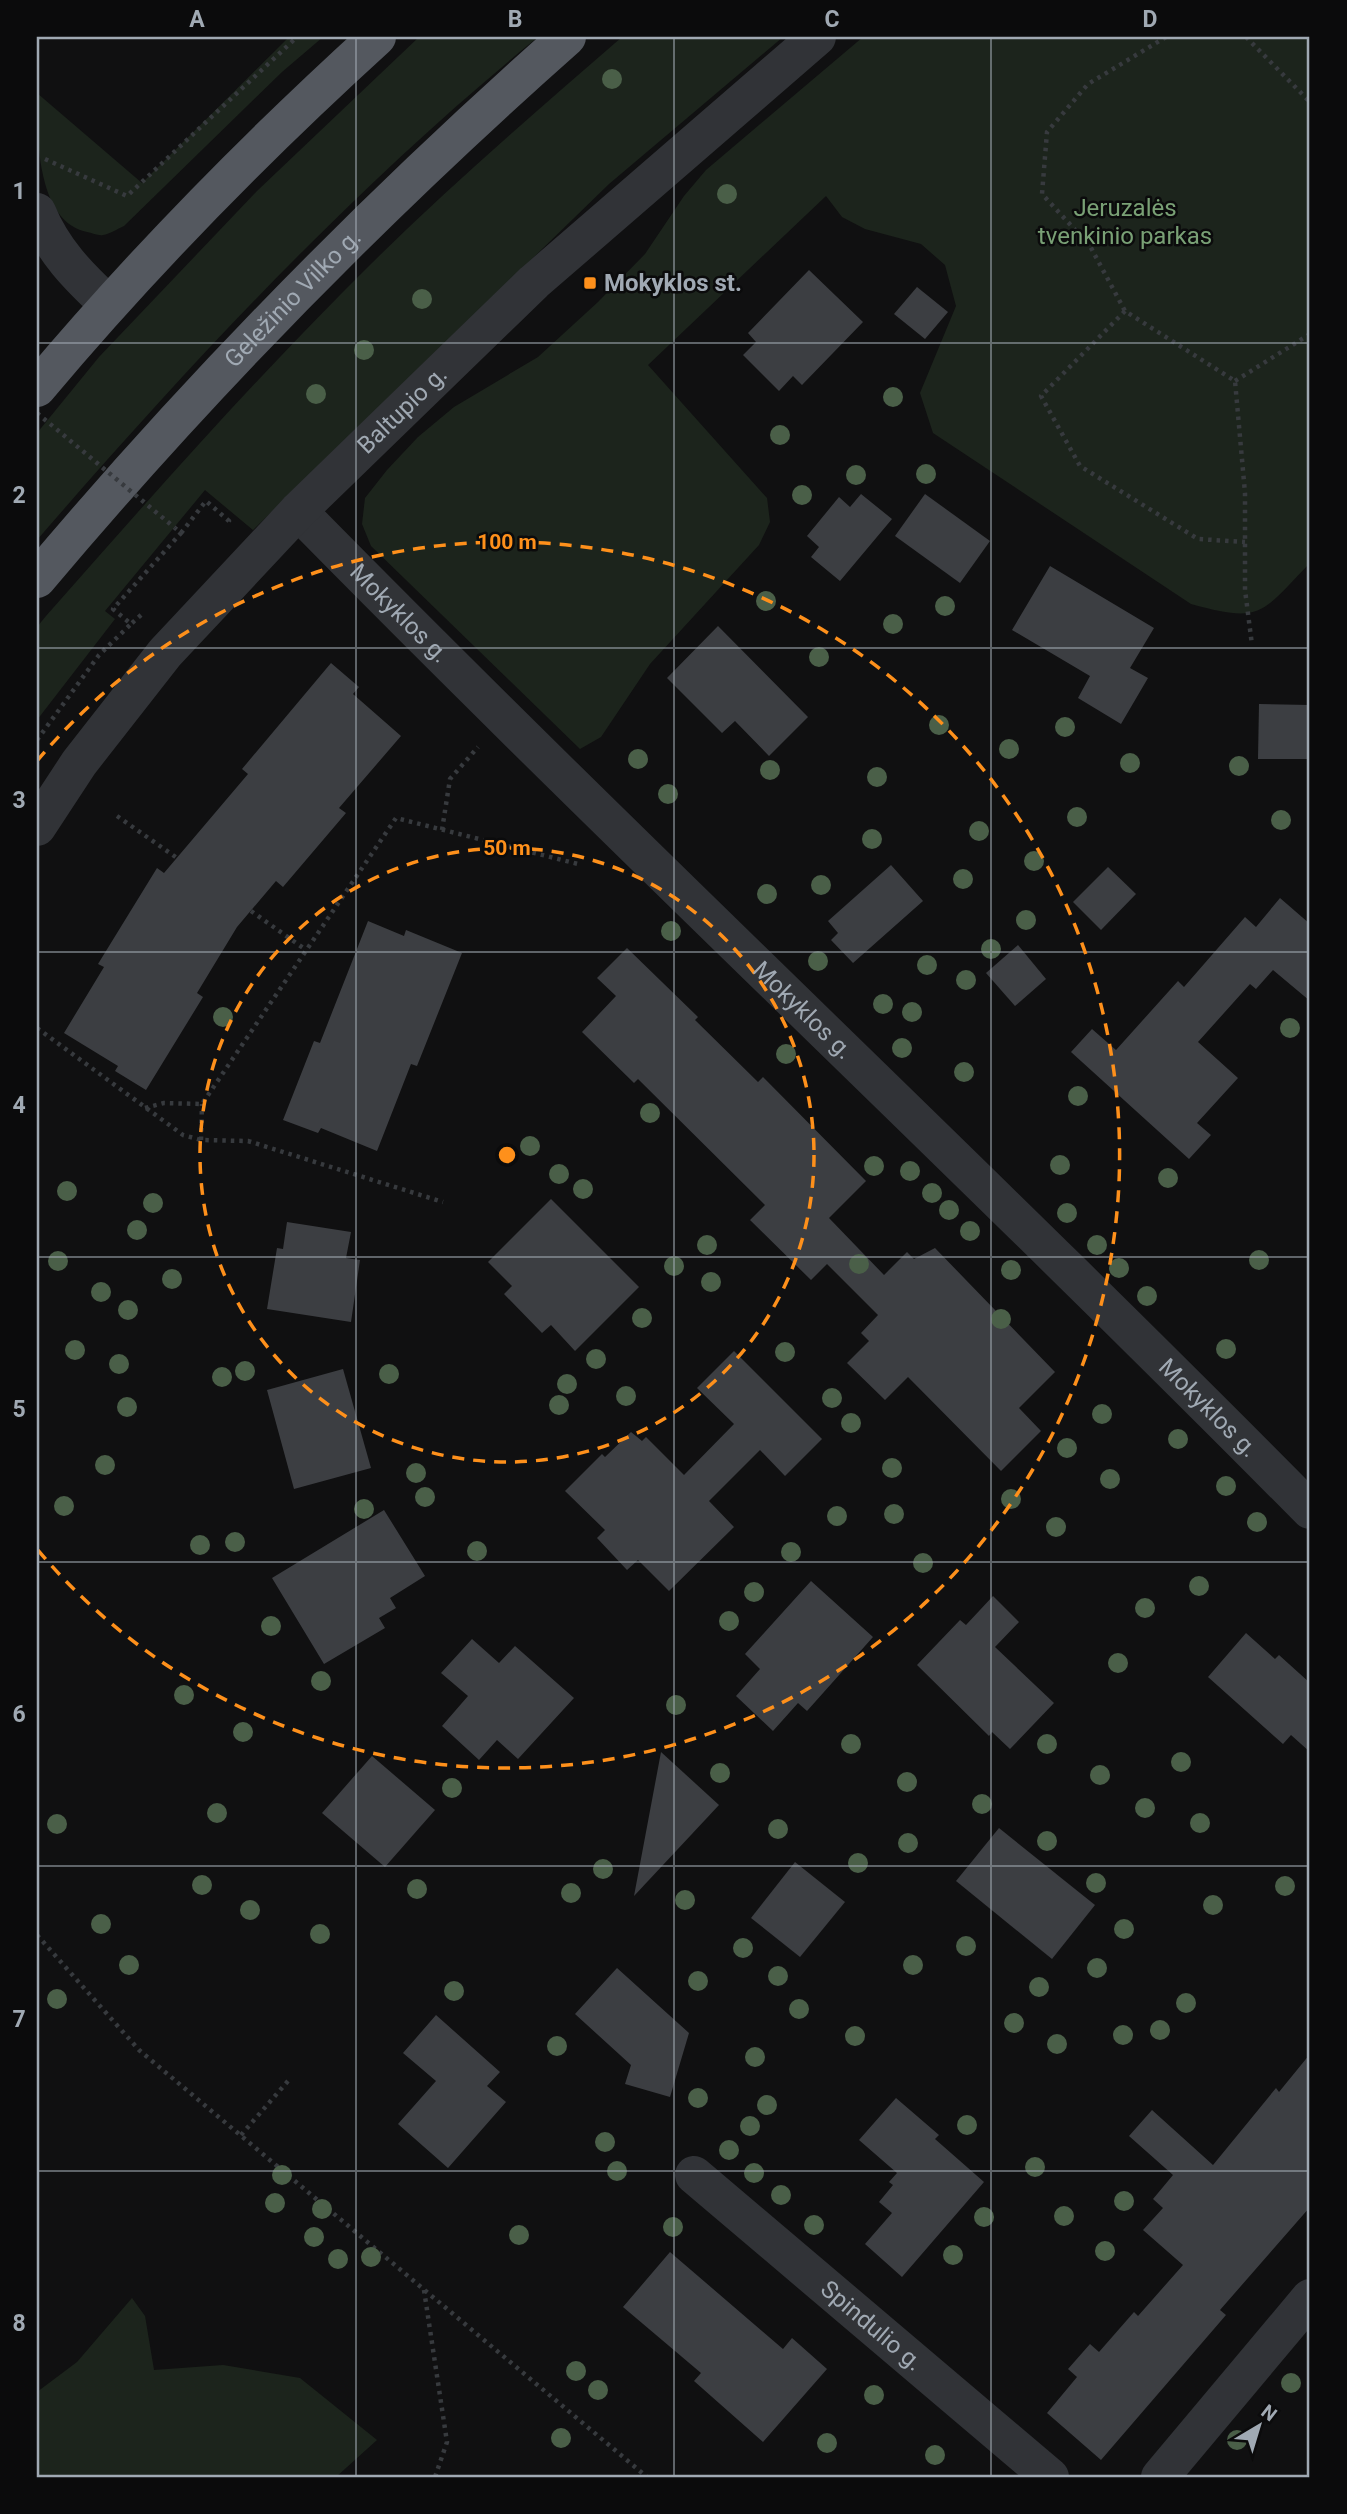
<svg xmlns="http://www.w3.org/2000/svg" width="1347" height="2514" font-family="Roboto,sans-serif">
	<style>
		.green { fill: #1c241c }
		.building { fill: #3c3e42 }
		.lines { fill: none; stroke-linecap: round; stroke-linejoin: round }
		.path { stroke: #373a3e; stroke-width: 4.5; stroke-dasharray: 3.5 5; stroke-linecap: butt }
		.minor { stroke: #313337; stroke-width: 38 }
		.tertiary { stroke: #313337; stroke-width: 38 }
		.trunk { stroke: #54585f; stroke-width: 38 }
		.path-bridge { stroke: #373a3e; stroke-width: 4.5; stroke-dasharray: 3.5 5; stroke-linecap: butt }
		.tree { fill: #4a5f48 }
		.grid { fill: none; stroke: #a0a9b3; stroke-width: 2; stroke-opacity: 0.55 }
		.ring { fill: none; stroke: #fe901b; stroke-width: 3.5; stroke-dasharray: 12 9 }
		.poi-dot { fill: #fe901b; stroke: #0b0b0c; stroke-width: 2.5 }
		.labels { text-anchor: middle; stroke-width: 5; stroke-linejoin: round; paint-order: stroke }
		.park-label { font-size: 24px; fill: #79a075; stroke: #0b0b0c }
		.poi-label { font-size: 24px; font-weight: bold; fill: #a0a9b3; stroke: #0b0b0c; text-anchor: start }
		.street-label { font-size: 24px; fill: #a0a9b3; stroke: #0b0b0c }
		.centre { fill: #fe901b; stroke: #0b0b0c; stroke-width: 3.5 }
		.ring-label { font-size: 21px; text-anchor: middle; font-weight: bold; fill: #fe901b; stroke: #0b0b0c; stroke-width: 5; stroke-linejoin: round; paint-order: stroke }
		.neatline { fill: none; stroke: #a0a9b3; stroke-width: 2.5 }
		.grid-label { font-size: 23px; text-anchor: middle; font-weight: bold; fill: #a0a9b3 }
	</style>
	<rect width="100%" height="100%" fill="#101011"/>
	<g class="green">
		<path d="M289 37H323L282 72 124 226C117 229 110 234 103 235 99 236 92 233 87 232 36 221 37 135 37 93L142 183Z"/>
		<path d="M419 37H538C354 187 192 361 37 540V433L99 357 257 191Z"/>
		<path d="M622 37H783L609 184 253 530 205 490 105 611 115 619 37 720V627L46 616C142 507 238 398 340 295 429 204 526 120 622 37Z"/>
		<path d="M863 37H1310V563C1261 613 1263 624 1191 604L933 433 920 393 956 306 945 265 921 244 865 229 842 217 826 196 648 365 767 498 770 522 759 545 650 664 601 737 580 749 371 546 362 524 365 498 387 470 418 437 454 407 538 357 598 302 645 254 684 196 706 170Z"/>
		<path d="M132 2298 145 2316 154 2370 223 2365 300 2378 377 2440 336 2477H37V2392L77 2362Z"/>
	</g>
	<g class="building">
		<path d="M809 270 863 322 802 385 793 376 779 391 743 355 756 342 748 333Z"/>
		<path d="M917 287 948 312 925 339 894 314Z"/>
		<path d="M861 494 892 519 840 581 811 557 819 547 807 536 839 497 850 507Z"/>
		<path d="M925 494 990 541 960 583 895 536Z"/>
		<path d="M1050 566 1154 628 1130 668 1148 678 1121 724 1078 698 1090 676 1012 630Z"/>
		<path d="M718 626 808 717 769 756 735 721 722 733 667 678Z"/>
		<path d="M331 663 359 687 353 694 401 736 339 808 346 813 283 887 276 881 237 927 197 993 203 997 146 1090 115 1071 118 1066 64 1033 104 967 98 964 157 868 164 873 248 774 242 769Z"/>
		<path d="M1259 704 1310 705V759H1258Z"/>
		<path d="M891 865 923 901 853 963 831 940 838 933 828 921Z"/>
		<path d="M1108 867 1136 894 1101 930 1073 902Z"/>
		<path d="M1280 898 1310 924V1001L1273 970 1256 989 1250 984 1198 1042 1238 1078 1197 1123 1211 1135 1189 1159 1071 1052 1092 1029 1116 1050 1178 981 1184 987 1245 917 1256 927Z"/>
		<path d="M368 921 404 936 406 930 462 953 417 1066 411 1064 377 1151 321 1128 318 1133 283 1120 314 1041 320 1043Z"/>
		<path d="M1018 945 1046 979 1015 1006 986 973Z"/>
		<path d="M627 948 698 1017 695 1020 758 1082 763 1077 866 1181 829 1218 884 1275 907 1252 914 1259 935 1248 1055 1372 1019 1408 1041 1431 1001 1471 908 1377 885 1400 847 1363 869 1341 861 1333 878 1315 827 1264 811 1280 750 1220 765 1205 638 1079 634 1083 582 1032 616 996 597 978Z"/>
		<path d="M551 1199 639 1287 575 1351 551 1325 542 1333 504 1294 512 1286 488 1262Z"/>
		<path d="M287 1222 351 1232 346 1258 360 1260 351 1322 267 1309 277 1248 283 1249Z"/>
		<path d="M734 1351 822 1439 785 1476 760 1450 709 1501 734 1527 669 1591 638 1560 627 1570 597 1538 605 1530 565 1491 602 1454 605 1457 631 1432 642 1441 646 1437 684 1475 734 1424 697 1388Z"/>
		<path d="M343 1369 371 1468 294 1489 267 1390Z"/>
		<path d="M384 1510 425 1576 390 1598 396 1608 379 1618 385 1628 324 1664 272 1578Z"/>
		<path d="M811 1581 873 1637 807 1711 798 1703 773 1731 736 1696 760 1669 745 1654Z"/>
		<path d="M993 1596 1019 1622 995 1647 1054 1703 1010 1749 992 1732 989 1736 917 1665 960 1620 966 1625Z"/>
		<path d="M1246 1633 1275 1659 1279 1655 1310 1683V1752L1291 1735 1283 1744 1208 1677Z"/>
		<path d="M472 1639 499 1663 515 1646 574 1698 518 1759 497 1740 479 1760 442 1726 468 1696 441 1673Z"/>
		<path d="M661 1752 719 1805 634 1896Z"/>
		<path d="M372 1756 435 1810 385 1867 322 1813Z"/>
		<path d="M999 1828 1095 1905 1052 1959 956 1881Z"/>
		<path d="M795 1862 845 1902 800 1957 751 1918Z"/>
		<path d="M617 1968 689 2033 670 2097 625 2084 631 2065 575 2014Z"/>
		<path d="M436 2015 500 2072 487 2086 506 2102 448 2168 398 2124 436 2081 403 2053Z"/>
		<path d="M1310 2054V2207L1220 2310 1226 2315 1101 2460 1047 2413 1077 2377 1068 2369 1090 2344 1099 2352 1134 2312 1138 2316 1183 2265 1143 2230 1163 2208 1153 2199 1173 2175 1129 2136 1152 2110 1213 2165 1276 2088 1279 2092Z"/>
		<path d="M896 2098 939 2135 935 2139 984 2182 902 2277 865 2244 892 2213 879 2202 893 2185 889 2182 897 2173 859 2140Z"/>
		<path d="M670 2252 783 2349 792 2338 827 2369 763 2442 694 2381 701 2373 623 2307Z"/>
	</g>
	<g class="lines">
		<g class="path">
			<path d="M1166 37 1088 84 1047 132 1042 194 1090 246 1125 311 1235 381 1245 493V590L1252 645"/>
			<path d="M1246 37 1310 102"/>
			<path d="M45 159 127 196 297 37"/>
			<path d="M1125 311 1041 396 1080 466 1198 539 1245 542"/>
			<path d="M1235 381 1310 334"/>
			<path d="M181 533 206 501 229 521 227 525"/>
			<path d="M141 615 131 624 113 609 181 533 175 528"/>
			<path d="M37 740 99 655 131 624"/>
			<path d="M117 816 177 858"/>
			<path d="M442 830 450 779 478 747"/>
			<path d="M251 911 306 950"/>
			<path d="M37 1028 183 1135 201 1140 248 1141 443 1202"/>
			<path d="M145 1108 164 1103 202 1104 396 818 578 864"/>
			<path d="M201 1140 202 1104"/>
			<path d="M37 1935 139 2050 647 2477"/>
			<path d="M241 2135 288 2081"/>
			<path d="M424 2290 447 2442 435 2477"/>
		</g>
		<g class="minor">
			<path d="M37 212C53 251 78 276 108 304"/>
			<path id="s1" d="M298 511C630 849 977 1173 1310 1510"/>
			<path id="s2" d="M694 2175 1050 2477"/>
			<path d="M1160 2477 1310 2298"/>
		</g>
		<path class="tertiary" id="s3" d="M37 827 79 763 165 653 298 511 534 282 817 37"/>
		<g class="trunk">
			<path d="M37 388C142 263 256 147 377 37"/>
			<path id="s4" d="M37 579C202 383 375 207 567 37"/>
		</g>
		<path class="path-bridge" d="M37 413 175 528"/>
	</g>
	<g class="tree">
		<circle cx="612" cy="79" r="10"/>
		<circle cx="727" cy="194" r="10"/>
		<circle cx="422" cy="299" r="10"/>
		<circle cx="364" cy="350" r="10"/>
		<circle cx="316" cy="394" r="10"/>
		<circle cx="893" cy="397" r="10"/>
		<circle cx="780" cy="435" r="10"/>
		<circle cx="926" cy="474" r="10"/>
		<circle cx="856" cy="475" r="10"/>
		<circle cx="802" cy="495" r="10"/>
		<circle cx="766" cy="601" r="10"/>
		<circle cx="945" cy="606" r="10"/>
		<circle cx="893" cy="624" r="10"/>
		<circle cx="819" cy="657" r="10"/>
		<circle cx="939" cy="725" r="10"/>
		<circle cx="1065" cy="727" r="10"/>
		<circle cx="1009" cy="749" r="10"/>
		<circle cx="638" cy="759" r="10"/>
		<circle cx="1130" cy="763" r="10"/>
		<circle cx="1239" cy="766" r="10"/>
		<circle cx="770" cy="770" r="10"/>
		<circle cx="877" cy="777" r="10"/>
		<circle cx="668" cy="794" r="10"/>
		<circle cx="1077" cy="817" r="10"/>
		<circle cx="1281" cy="820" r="10"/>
		<circle cx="979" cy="831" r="10"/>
		<circle cx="872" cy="839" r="10"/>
		<circle cx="1034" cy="861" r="10"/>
		<circle cx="963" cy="879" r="10"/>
		<circle cx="821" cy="885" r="10"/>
		<circle cx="767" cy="894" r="10"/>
		<circle cx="1026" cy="920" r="10"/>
		<circle cx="671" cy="931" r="10"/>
		<circle cx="991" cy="949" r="10"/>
		<circle cx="818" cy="961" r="10"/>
		<circle cx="927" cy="965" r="10"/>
		<circle cx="966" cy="980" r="10"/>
		<circle cx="883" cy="1004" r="10"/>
		<circle cx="912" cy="1012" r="10"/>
		<circle cx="223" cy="1017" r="10"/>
		<circle cx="1290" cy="1028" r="10"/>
		<circle cx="902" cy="1048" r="10"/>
		<circle cx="786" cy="1054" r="10"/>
		<circle cx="964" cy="1072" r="10"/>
		<circle cx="1078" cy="1096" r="10"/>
		<circle cx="650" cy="1113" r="10"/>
		<circle cx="530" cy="1146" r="10"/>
		<circle cx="1060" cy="1165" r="10"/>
		<circle cx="874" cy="1166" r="10"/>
		<circle cx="910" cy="1171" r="10"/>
		<circle cx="559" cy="1174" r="10"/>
		<circle cx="1168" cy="1178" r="10"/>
		<circle cx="583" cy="1189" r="10"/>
		<circle cx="67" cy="1191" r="10"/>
		<circle cx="932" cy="1193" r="10"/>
		<circle cx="153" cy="1203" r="10"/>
		<circle cx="949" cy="1210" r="10"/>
		<circle cx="1067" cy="1213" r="10"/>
		<circle cx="137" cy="1230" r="10"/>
		<circle cx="970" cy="1231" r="10"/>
		<circle cx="707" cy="1245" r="10"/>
		<circle cx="1097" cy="1245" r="10"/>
		<circle cx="1259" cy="1260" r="10"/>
		<circle cx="58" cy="1261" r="10"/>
		<circle cx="859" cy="1264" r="10"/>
		<circle cx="674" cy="1266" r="10"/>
		<circle cx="1119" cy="1268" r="10"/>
		<circle cx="1011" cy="1270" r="10"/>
		<circle cx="172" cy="1279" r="10"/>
		<circle cx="711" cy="1282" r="10"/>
		<circle cx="101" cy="1292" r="10"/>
		<circle cx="1147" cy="1296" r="10"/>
		<circle cx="128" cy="1310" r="10"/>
		<circle cx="642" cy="1318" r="10"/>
		<circle cx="1001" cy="1319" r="10"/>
		<circle cx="1226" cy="1349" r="10"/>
		<circle cx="75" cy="1350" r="10"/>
		<circle cx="785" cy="1352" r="10"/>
		<circle cx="596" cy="1359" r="10"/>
		<circle cx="119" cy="1364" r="10"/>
		<circle cx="245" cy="1371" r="10"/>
		<circle cx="389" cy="1374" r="10"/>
		<circle cx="222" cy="1377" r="10"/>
		<circle cx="567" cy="1384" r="10"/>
		<circle cx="626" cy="1396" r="10"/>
		<circle cx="832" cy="1398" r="10"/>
		<circle cx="559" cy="1405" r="10"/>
		<circle cx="127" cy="1407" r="10"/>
		<circle cx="1102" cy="1414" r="10"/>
		<circle cx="851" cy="1423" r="10"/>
		<circle cx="1178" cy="1439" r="10"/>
		<circle cx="1067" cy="1448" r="10"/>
		<circle cx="105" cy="1465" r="10"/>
		<circle cx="892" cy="1468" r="10"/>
		<circle cx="416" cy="1473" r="10"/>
		<circle cx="1110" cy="1479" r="10"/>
		<circle cx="1226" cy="1486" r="10"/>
		<circle cx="425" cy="1497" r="10"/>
		<circle cx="1011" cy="1499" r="10"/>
		<circle cx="64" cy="1506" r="10"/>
		<circle cx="364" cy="1509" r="10"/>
		<circle cx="894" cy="1514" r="10"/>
		<circle cx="837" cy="1516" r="10"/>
		<circle cx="1257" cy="1522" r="10"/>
		<circle cx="1056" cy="1527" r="10"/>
		<circle cx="235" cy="1542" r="10"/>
		<circle cx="200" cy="1545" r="10"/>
		<circle cx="477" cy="1551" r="10"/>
		<circle cx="791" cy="1552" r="10"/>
		<circle cx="923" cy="1563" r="10"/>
		<circle cx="1199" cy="1586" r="10"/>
		<circle cx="754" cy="1592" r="10"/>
		<circle cx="1145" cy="1608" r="10"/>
		<circle cx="729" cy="1621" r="10"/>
		<circle cx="271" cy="1626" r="10"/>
		<circle cx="1118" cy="1663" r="10"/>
		<circle cx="321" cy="1681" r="10"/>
		<circle cx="184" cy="1695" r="10"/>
		<circle cx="676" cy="1705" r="10"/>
		<circle cx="243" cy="1732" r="10"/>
		<circle cx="851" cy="1744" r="10"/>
		<circle cx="1047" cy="1744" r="10"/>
		<circle cx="1181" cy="1762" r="10"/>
		<circle cx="720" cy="1773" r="10"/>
		<circle cx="1100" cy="1775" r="10"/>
		<circle cx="907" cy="1782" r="10"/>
		<circle cx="452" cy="1788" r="10"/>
		<circle cx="982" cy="1804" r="10"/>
		<circle cx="1145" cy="1808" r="10"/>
		<circle cx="217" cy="1813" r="10"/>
		<circle cx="1200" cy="1823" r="10"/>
		<circle cx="57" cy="1824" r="10"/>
		<circle cx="778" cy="1829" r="10"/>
		<circle cx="1047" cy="1841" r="10"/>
		<circle cx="908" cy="1843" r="10"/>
		<circle cx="858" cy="1863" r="10"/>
		<circle cx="603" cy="1869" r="10"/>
		<circle cx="1096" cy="1883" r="10"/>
		<circle cx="202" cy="1885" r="10"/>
		<circle cx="1285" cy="1886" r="10"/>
		<circle cx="417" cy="1889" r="10"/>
		<circle cx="571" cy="1893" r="10"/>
		<circle cx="685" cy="1900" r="10"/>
		<circle cx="1213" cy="1905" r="10"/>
		<circle cx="250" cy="1910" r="10"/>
		<circle cx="101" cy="1924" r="10"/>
		<circle cx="1124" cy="1929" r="10"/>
		<circle cx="320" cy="1934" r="10"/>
		<circle cx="966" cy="1946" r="10"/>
		<circle cx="743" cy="1948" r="10"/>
		<circle cx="129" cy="1965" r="10"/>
		<circle cx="913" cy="1965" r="10"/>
		<circle cx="1097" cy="1968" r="10"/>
		<circle cx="778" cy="1976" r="10"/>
		<circle cx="698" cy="1981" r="10"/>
		<circle cx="1039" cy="1987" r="10"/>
		<circle cx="454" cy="1991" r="10"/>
		<circle cx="57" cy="1999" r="10"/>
		<circle cx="1186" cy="2003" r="10"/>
		<circle cx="799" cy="2009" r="10"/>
		<circle cx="1014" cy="2023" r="10"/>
		<circle cx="1160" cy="2030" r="10"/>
		<circle cx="1123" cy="2035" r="10"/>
		<circle cx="855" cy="2036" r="10"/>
		<circle cx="1057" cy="2044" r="10"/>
		<circle cx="557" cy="2046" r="10"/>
		<circle cx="755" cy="2057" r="10"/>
		<circle cx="698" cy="2098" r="10"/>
		<circle cx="767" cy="2105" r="10"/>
		<circle cx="967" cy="2125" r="10"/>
		<circle cx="750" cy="2126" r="10"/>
		<circle cx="605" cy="2142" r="10"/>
		<circle cx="729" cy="2150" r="10"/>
		<circle cx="1035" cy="2167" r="10"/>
		<circle cx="617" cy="2171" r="10"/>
		<circle cx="754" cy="2173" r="10"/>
		<circle cx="282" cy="2175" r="10"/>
		<circle cx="781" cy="2195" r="10"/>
		<circle cx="1124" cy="2201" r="10"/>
		<circle cx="275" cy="2203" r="10"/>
		<circle cx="322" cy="2209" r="10"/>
		<circle cx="1064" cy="2216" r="10"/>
		<circle cx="984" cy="2217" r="10"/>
		<circle cx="814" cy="2225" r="10"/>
		<circle cx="673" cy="2227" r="10"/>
		<circle cx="519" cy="2235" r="10"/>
		<circle cx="314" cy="2237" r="10"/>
		<circle cx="1105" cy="2251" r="10"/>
		<circle cx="953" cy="2255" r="10"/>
		<circle cx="371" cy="2257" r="10"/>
		<circle cx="338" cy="2259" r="10"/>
		<circle cx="576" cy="2371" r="10"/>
		<circle cx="1291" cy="2383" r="10"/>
		<circle cx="598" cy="2390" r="10"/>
		<circle cx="874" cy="2395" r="10"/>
		<circle cx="561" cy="2438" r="10"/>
		<circle cx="1237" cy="2440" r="10"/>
		<circle cx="827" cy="2443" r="10"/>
		<circle cx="935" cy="2455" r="10"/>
	</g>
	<path class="grid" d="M356 37V2477M674 37V2477M991 37V2477M37 343H1310M37 648H1310M37 952H1310M37 1257H1310M37 1562H1310M37 1866H1310M37 2171H1310"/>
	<g class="ring">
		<circle cx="507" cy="1155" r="307"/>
		<path d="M37 761A613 613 0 1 1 37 1549"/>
	</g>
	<rect class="poi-dot" x="583" y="276" width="14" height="14" rx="3.5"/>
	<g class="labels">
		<g class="park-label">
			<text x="1125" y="216">Jeruzalės<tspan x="1125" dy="28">tvenkinio parkas</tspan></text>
		</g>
		<g class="poi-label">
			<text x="604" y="291">Mokyklos st.</text>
		</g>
		<g class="street-label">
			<text dy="8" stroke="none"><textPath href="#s4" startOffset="380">Geležinio Vilko g.</textPath></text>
			<text dy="8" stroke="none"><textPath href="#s3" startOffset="556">Baltupio g.</textPath></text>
			<text dy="8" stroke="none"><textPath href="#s1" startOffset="144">Mokyklos g.</textPath></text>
			<text dy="8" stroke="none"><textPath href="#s1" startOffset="710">Mokyklos g.</textPath></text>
			<text dy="8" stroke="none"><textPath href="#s1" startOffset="1278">Mokyklos g.</textPath></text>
			<text dy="8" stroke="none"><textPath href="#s2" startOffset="233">Spindulio g.</textPath></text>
		</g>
	</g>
	<circle cx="507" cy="1155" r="10" class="centre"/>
	<g class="ring-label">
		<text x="507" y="549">100 m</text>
		<text x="507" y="855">50 m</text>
	</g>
	<rect width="1347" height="2514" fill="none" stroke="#0b0b0c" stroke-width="77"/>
	<g transform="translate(1259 2426) rotate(38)" stroke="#0b0b0c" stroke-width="5" paint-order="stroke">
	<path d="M0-5L12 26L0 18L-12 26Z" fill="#a0a9b3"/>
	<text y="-10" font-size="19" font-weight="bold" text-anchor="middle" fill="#a0a9b3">N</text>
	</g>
	<rect x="38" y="38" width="1270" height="2438" class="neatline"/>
	<g class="grid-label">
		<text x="197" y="27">A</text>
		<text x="515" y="27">B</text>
		<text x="832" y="27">C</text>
		<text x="1150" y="27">D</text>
		<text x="19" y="199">1</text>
		<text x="19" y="503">2</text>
		<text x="19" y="808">3</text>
		<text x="19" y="1113">4</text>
		<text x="19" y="1417">5</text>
		<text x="19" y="1722">6</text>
		<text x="19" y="2027">7</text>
		<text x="19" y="2331">8</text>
	</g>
</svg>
